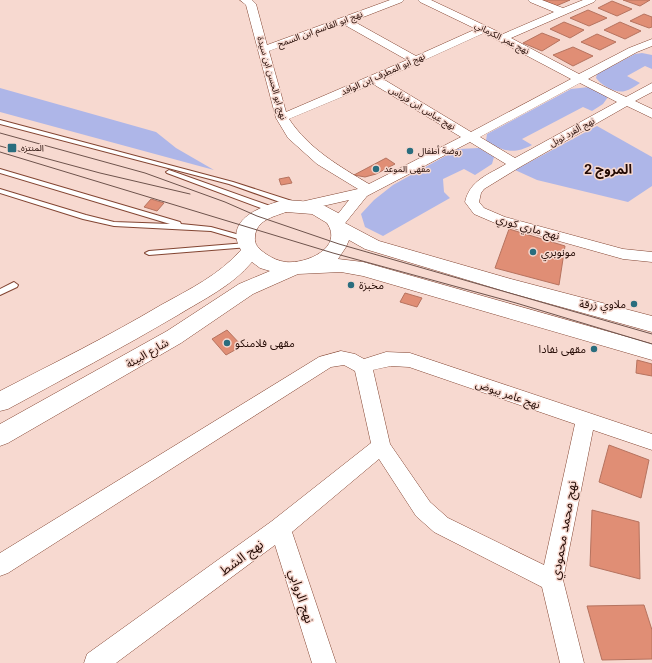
<svg xmlns="http://www.w3.org/2000/svg" width="652" height="663" font-family="Inter,'Noto Sans Arabic',sans-serif">
	<style>
		.green { fill: #aeb6e8 }
		.building { fill: #e08e75; stroke: #b6735f }
		.lines { fill: none; stroke-linecap: round; stroke-linejoin: round }
		.service-casing { stroke: #834532; stroke-width: 2 }
		.minor-casing { stroke: #834532; stroke-width: 1 }
		.tertiary-casing { stroke: #834532; stroke-width: 1 }
		.service { fill: #fff; fill-rule: evenodd }
		.minor { fill: #fff; fill-rule: evenodd }
		.tertiary { fill: #fff; fill-rule: evenodd }
		.tram { stroke: #6e534c; stroke-width: 1 }
		.poi-dot { fill: #2a6d7e; stroke: #f7d9d0; stroke-width: 1.5 }
		.labels { text-anchor: middle; stroke-width: 3; stroke-linejoin: round; paint-order: stroke }
		.far-street-label { font-size: 9px; fill: #230a04; stroke: #f7d9d0 }
		.far-poi-label { font-size: 9px; fill: #230a04; stroke: #f7d9d0; text-anchor: start }
		.street-label { font-size: 11px; fill: #230a04; stroke: #f7d9d0 }
		.poi-label { font-size: 11px; fill: #230a04; stroke: #f7d9d0; text-anchor: start }
		.far-district-label { font-size: 13px; font-weight: bold; fill: #230a04; stroke: #f7d9d0 }
		.near-street-label { font-size: 13px; fill: #230a04; stroke: #f7d9d0 }
	</style>
	<rect width="100%" height="100%" fill="#f7d9d0"/>
	<g class="green">
		<path d="M642 53 652 55V69L645 66 627 76 640 83C635 86 630 90 625 91 616 94 601 85 596 78L597 74 635 54Z"/>
		<path d="M589 87 608 97 603 104 592 111 583 107 522 139 532 145C513 155 503 151 486 141L487 134 571 89Z"/>
		<path d="M0 88 156 132 176 148 214 170 0 112Z"/>
		<path d="M597 126 652 157V186L628 202 537 180 515 170Z"/>
		<path d="M479 148 494 157 492 164 475 175 464 169 443 179 444 192 450 198 383 236 365 227 361 214 374 200 393 185 458 149Z"/>
	</g>
	<g class="building">
		<path d="M542 0H570L556 6Z"/>
		<path d="M623 0H650L640 6Z"/>
		<path d="M612 1 632 9 617 16 598 8Z"/>
		<path d="M588 10 607 18 589 26 570 18Z"/>
		<path d="M644 14 652 17V27L649 28 630 21Z"/>
		<path d="M564 22 584 30 570 38 550 29Z"/>
		<path d="M620 22 641 31 625 39 604 30Z"/>
		<path d="M542 33 560 40 542 51 523 43Z"/>
		<path d="M597 34 616 42 600 50 581 42Z"/>
		<path d="M573 47 593 56 573 66 553 55Z"/>
		<path d="M386 158 395 164 376 174 365 177 354 175Z"/>
		<path d="M289 177 292 183 281 185 279 179Z"/>
		<path d="M151 199 164 203 157 211 144 207Z"/>
		<path d="M509 229 565 246 559 285 495 268Z"/>
		<path d="M405 293 422 298 417 307 400 302Z"/>
		<path d="M227 330 242 346 226 355 212 339Z"/>
		<path d="M637 360 652 364V376L636 373Z"/>
		<path d="M609 445 649 460 641 498 599 482Z"/>
		<path d="M592 510 639 522 640 579 590 566Z"/>
		<path d="M644 605 652 630V659L602 660 587 606Z"/>
	</g>
	<g class="lines">
		<g class="service-casing">
			<g id="service">
				<path d="M0 120 233 182 295 202 296 204 295 206H291L229 184 0 124Z"/>
				<path d="M0 169 180 222 181 224 211 227 247 237 249 239 245 241 211 231 114 226 83 219 0 193V189L86 215 114 222 170 224 0 173Z"/>
				<path d="M169 170 273 207 274 209 271 211H269L167 173 166 172Z"/>
				<path d="M246 243 250 245 249 247 149 255 145 253 149 251Z"/>
				<path d="M14 282 18 285 17 287 0 295V289Z"/>
			</g>
		</g>
		<g class="minor-casing">
			<g id="minor">
				<path d="M240 0H252L256 4 267 45 390 0H404L402 2 353 21 416 56 476 29 420 2 418 0H431L503 34 554 12 530 2 528 0H542L563 8 583 0H596L594 2 511 38 579 74 629 48 652 39V46L637 52 588 79 626 97 652 83V92L635 101 652 109V118L627 106 520 167 484 189 481 193 479 202 484 208 505 217 623 249 652 252V262L623 259 495 223 474 214 465 202C470 180 488 175 506 164L470 142 367 196 342 227 337 229 332 227 330 224 349 200 301 211 296 209 294 206 296 203 358 189 317 164 288 138 276 118 246 5ZM343 24 407 60 286 112 269 51ZM484 33 571 79 471 132 383 79ZM580 83 617 102 515 158 480 137ZM373 84 461 137 369 184C339 166 309 149 289 119Z"/>
				<path d="M341 351 355 354 364 359 386 352 410 353 652 434V450L593 430 563 580 584 663H560L542 587 434 532 416 516 379 459 292 532 336 663H312L275 545 116 663H84L87 654 272 521 371 443 355 371 344 365 331 367 8 573 0 576V553L319 357ZM391 366 409 367 575 424 544 565 448 518 430 502 390 444 373 370Z"/>
			</g>
		</g>
		<g class="tertiary-casing">
			<path id="tertiary" d="M284 200 301 201 325 206 340 214 345 223 379 241 511 279 652 316V332L511 293 365 249 349 240 346 247 338 259 363 262 652 344V360L363 276 341 272 298 274 253 294 181 343 8 443 0 446V424L167 331 239 284 270 271 260 268 252 262C232 286 204 299 178 315 122 348 65 378 8 409L0 411V391C54 363 109 336 161 305 190 289 219 275 241 250 223 220 261 206 284 200ZM286 212 312 214 327 223C344 248 306 264 286 262 278 261 272 258 266 254 259 249 254 245 255 237 256 220 273 217 286 212Z"/>
		</g>
		<use href="#service" class="service"/>
		<use href="#minor" class="minor"/>
		<use href="#tertiary" class="tertiary"/>
		<g class="tram">
			<path d="M0 133 145 173 225 202 257 216 339 244 652 334"/>
			<path d="M0 146 100 173 190 194"/>
			<path d="M0 152 333 253 516 303 652 344"/>
		</g>
	</g>
	<g class="poi-dot">
		<rect x="7" y="143" width="10" height="10" rx="2"/>
		<circle cx="410" cy="151" r="4"/>
		<circle cx="376" cy="169" r="4"/>
		<circle cx="533" cy="252" r="4"/>
		<circle cx="351" cy="285" r="4"/>
		<circle cx="634" cy="304" r="4"/>
		<circle cx="227" cy="343" r="4"/>
		<circle cx="594" cy="349" r="4"/>
	</g>
	<g class="labels">
		<g class="far-street-label">
			<text transform="translate(320 29) rotate(-20)" y="3">نهج ابو القاسم ابن السمح</text>
			<text transform="translate(502 38) rotate(27)" y="3">نهج عمر الكرماني</text>
			<text transform="translate(383 74) rotate(-24)" y="3">نهج أبو المطرف إبن الوافد</text>
			<text transform="translate(272 78) rotate(74)" y="3">نهج ابو الحسن ابن سيدة</text>
			<text transform="translate(422 108) rotate(31)" y="3">نهج عباس ابن فرناس</text>
			<text transform="translate(572 132) rotate(-29)" y="3">نهج ألفرد نوبل</text>
		</g>
		<g class="far-poi-label">
			<text x="21" y="151">المنتزه</text>
			<text x="418" y="154">روضة أطفال</text>
			<text x="384" y="172">مقهى الموعد</text>
		</g>
		<g class="street-label">
			<text transform="translate(528 227) rotate(16)" y="4">نهج ماري كوري</text>
			<text transform="translate(147 353) rotate(-30)" y="4">شارع البيئة</text>
			<text transform="translate(508 394) rotate(19)" y="4">نهج عامر بيوض</text>
		</g>
		<g class="poi-label">
			<text x="541" y="256">مونوبري</text>
			<text x="359" y="289">مخبزة</text>
			<text x="626" y="308" text-anchor="end">ملاوي زرقة</text>
			<text x="235" y="347">مقهى فلامنكو</text>
			<text x="586" y="353" text-anchor="end">مقهى نفادا</text>
		</g>
		<g class="far-district-label">
			<text x="608" y="174">المروج 2</text>
		</g>
		<g class="near-street-label">
			<text transform="translate(563 530) rotate(-80)" y="5">نهج محمد محمودي</text>
			<text transform="translate(241 557) rotate(-36)" y="5">نهج الشط</text>
			<text transform="translate(302 596) rotate(72)" y="5">نهج الروابي</text>
		</g>
	</g>
</svg>
